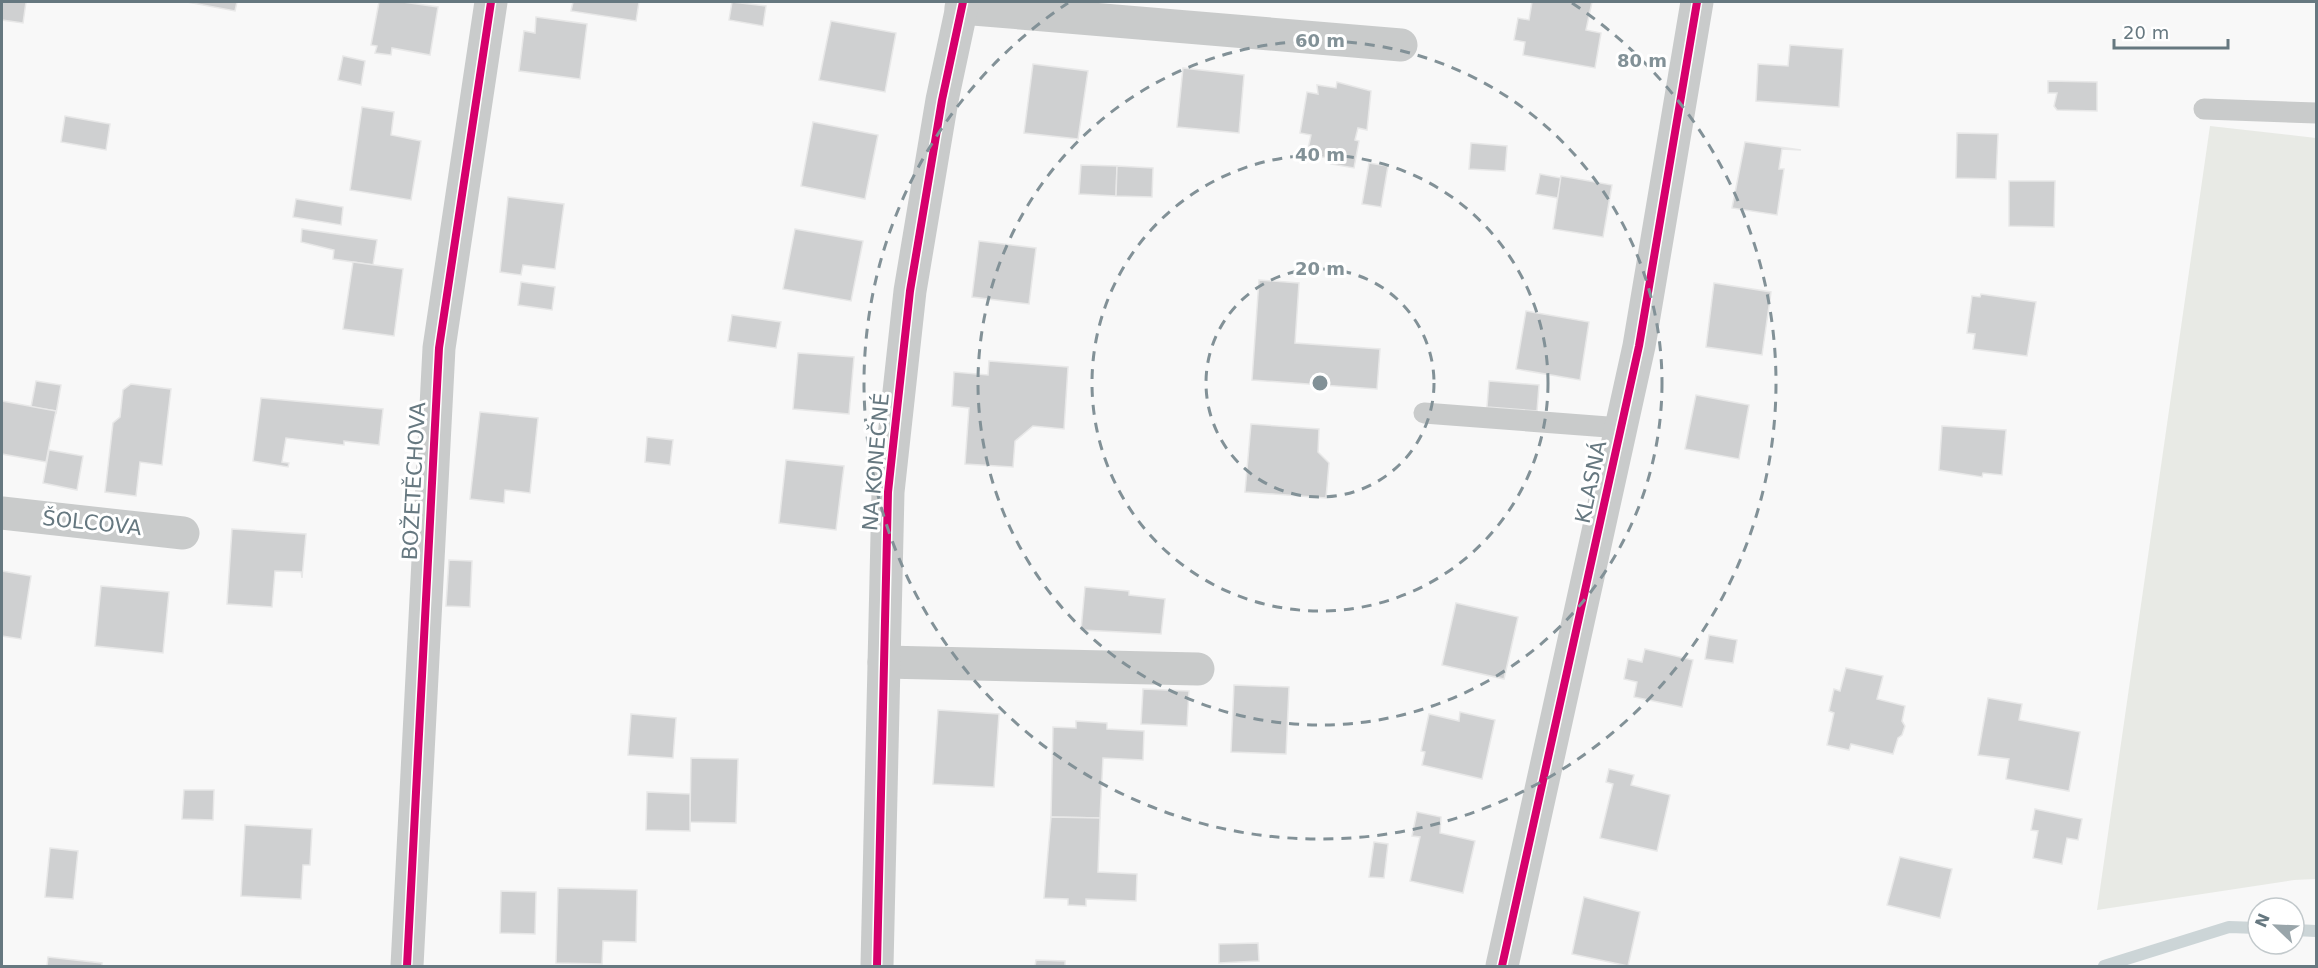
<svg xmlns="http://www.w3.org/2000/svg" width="2318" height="968" font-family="'DejaVu Sans',sans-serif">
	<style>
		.green { fill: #e8eae5 }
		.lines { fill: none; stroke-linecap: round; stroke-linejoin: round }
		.stream { stroke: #ccd5d7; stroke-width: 12 }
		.building { fill: #cfd0d1; stroke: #e8e8e8; stroke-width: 1.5 }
		.lane { stroke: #c9cbcb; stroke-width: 21 }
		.street { stroke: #c9cbcb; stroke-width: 33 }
		.cycleway-casing { stroke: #fff; stroke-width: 11 }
		.cycleway { stroke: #d6006c; stroke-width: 8 }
		.ring { fill: none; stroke: #829197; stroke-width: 3; stroke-dasharray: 10 8 }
		.labels { text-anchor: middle; stroke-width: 6; stroke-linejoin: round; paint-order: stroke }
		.street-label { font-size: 21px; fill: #667880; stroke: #fff }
		.centre { fill: #829197; stroke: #fff; stroke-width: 3 }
		.ring-label { font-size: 18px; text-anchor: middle; font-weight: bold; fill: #829197; stroke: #fff; stroke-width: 6; stroke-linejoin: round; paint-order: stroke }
	</style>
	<rect width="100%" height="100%" fill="#f8f8f8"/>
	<path class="green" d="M2210 126 2316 138V879L2294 880 2097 910Z"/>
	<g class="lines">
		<g class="stream">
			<path d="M2294 930 2316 931"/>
			<path d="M2104 966 2229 927 2258 928"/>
		</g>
	</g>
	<g class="building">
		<path d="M2 2H26L23 23 2 20Z"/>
		<path d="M187 2H237L235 11Z"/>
		<path d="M379 2H403L438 7 430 55 392 48 391 55 375 53 377 46 371 45Z"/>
		<path d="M573 2H639L636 21 571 11Z"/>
		<path d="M732 2 766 6 763 26 729 20Z"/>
		<path d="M1532 2H1592L1586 30 1601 33 1595 68 1523 55 1525 42 1514 40 1518 18 1529 20Z"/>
		<path d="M536 17 587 24 580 79 519 71 524 31 535 33Z"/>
		<path d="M831 21 896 33 885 92 819 80Z"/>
		<path d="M1790 45 1843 49 1839 107 1756 101 1758 64 1788 66Z"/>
		<path d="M343 56 365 61 361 85 338 80Z"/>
		<path d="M1033 64 1088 71 1078 139 1024 133Z"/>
		<path d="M1183 68 1244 75 1239 133 1177 127Z"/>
		<path d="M2048 81 2097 82V111L2057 110 2054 106 2057 93H2048Z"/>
		<path d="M1337 82 1371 91 1367 130 1358 128 1355 140 1359 141 1354 168 1331 164 1332 159 1307 154 1311 135 1300 133 1307 92 1318 94 1317 85 1336 88Z"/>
		<path d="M362 107 394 112 391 135 421 141 411 200 350 190Z"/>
		<path d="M65 116 110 124 106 150 61 142Z"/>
		<path d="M813 122 878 135 865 199 801 186Z"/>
		<path d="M1957 133 1998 134 1996 179 1956 178Z"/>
		<path d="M1745 142 1801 150 1782 149 1779 169H1784L1777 215 1732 208Z"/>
		<path d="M1471 143 1507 146 1505 171 1469 169Z"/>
		<path d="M1369 163 1388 166 1381 207 1362 204Z"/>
		<path d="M1081 165 1117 166 1116 196 1079 194Z"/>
		<path d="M1117 166 1153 168 1152 197 1116 196Z"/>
		<path d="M1540 174 1561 178 1558 198 1536 194Z"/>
		<path d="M1561 176 1612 185 1603 237 1553 229Z"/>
		<path d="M2009 181H2055L2054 227 2009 226Z"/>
		<path d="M508 197 564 204 555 269 523 265 521 275 500 272Z"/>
		<path d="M296 199 343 207 341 225 293 217Z"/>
		<path d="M302 229 377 240 373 265 333 259 334 250 301 242Z"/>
		<path d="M795 229 863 241 851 301 783 289Z"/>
		<path d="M979 241 1036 248 1029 304 972 297Z"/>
		<path d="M353 262 403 269 394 336 343 329Z"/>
		<path d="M1259 280 1299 283 1295 343 1380 349 1377 389 1252 380Z"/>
		<path d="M521 282 555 287 552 310 518 305Z"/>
		<path d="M1714 283 1771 292 1762 355 1706 347Z"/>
		<path d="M1981 294 2036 302 2027 356 1973 349 1975 334 1967 333 1972 296 1980 297Z"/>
		<path d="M1526 311 1589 322 1580 380 1516 369Z"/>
		<path d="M732 315 781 322 776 348 728 341Z"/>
		<path d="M798 353 854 357 849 414 793 409Z"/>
		<path d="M989 361 1068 367 1064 429 1033 426 1015 441 1013 467 965 464 969 408 952 406 954 372 988 375Z"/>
		<path d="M36 381 61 385 56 414V411L31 407Z"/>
		<path d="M1489 381 1539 385 1537 411 1487 407Z"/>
		<path d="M131 384 171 389 162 465 140 462 136 496 105 492 113 423 120 417 123 390Z"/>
		<path d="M1696 395 1749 405 1739 459 1685 449Z"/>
		<path d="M261 398 383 409 379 445 344 441V445L286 438 282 462 289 463 288 467 253 461Z"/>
		<path d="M2 401 56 411 46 462 2 454Z"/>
		<path d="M480 412 538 418 530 493 505 490 504 503 470 499Z"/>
		<path d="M1251 424 1319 429 1318 452 1329 463 1326 498 1245 492Z"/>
		<path d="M1942 426 2006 430 2002 475 1983 473 1982 477 1939 470Z"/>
		<path d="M647 437 673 440 670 465 645 462Z"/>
		<path d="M49 450 83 456 77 490 43 483Z"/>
		<path d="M786 460 844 466 836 530 779 523Z"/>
		<path d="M232 529 306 534 302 578 301 572 275 571 272 607 227 604Z"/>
		<path d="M449 560 472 561 470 607 446 606Z"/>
		<path d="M2 571 31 576 21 639 2 636Z"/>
		<path d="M101 586 169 592 163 653 95 646Z"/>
		<path d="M1085 587 1129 591V595L1165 599 1161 634 1081 630Z"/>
		<path d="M1456 603 1518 617 1504 679 1442 665Z"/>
		<path d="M1709 635 1737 640 1733 663 1705 659Z"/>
		<path d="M1645 649 1693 660 1682 707 1634 697 1637 682 1624 679 1628 659 1642 662Z"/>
		<path d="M1846 668 1883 676 1877 699 1905 706 1902 721 1905 726 1902 735 1898 738 1893 754 1851 744 1849 750 1827 745 1834 713 1829 711 1834 689 1840 691Z"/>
		<path d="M1234 685 1289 687 1286 754 1231 752Z"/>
		<path d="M1143 689 1189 691 1187 726 1141 724Z"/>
		<path d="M1988 698 2022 704 2019 720 2080 732 2069 791 2006 779 2009 759 1978 755Z"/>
		<path d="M938 710 999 714 994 787 933 784Z"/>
		<path d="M1460 712 1495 720 1482 779 1422 765 1425 752 1421 751 1429 714 1459 721Z"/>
		<path d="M631 714 676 718 673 758 628 755Z"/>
		<path d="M1076 721 1107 723V729L1144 731 1143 760 1103 758 1100 818 1051 817 1053 727 1076 728Z"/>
		<path d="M691 758 738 759 736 823 690 822Z"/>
		<path d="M1609 769 1634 775 1631 785 1670 795 1657 851 1600 838 1613 784 1606 782Z"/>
		<path d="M184 790H214L213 820 182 819Z"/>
		<path d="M647 792 690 794V831L646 830Z"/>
		<path d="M2035 809 2082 819 2078 840 2067 838 2062 864 2033 858 2038 831 2031 830Z"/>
		<path d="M1417 812 1441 817 1440 833 1475 841 1463 893 1410 881 1420 837 1412 836Z"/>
		<path d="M1051 817 1100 818 1098 872 1137 874 1136 901 1086 899V906L1068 905V899L1044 898Z"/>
		<path d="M245 825 312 829 310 865H303L301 899 241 896Z"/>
		<path d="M1374 842 1388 844 1384 878 1369 877Z"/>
		<path d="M50 848 78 851 73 899 45 897Z"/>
		<path d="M1900 857 1952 869 1940 918 1887 905Z"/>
		<path d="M558 888 637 890 636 942 603 941 602 964 556 963Z"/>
		<path d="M501 891 536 892 535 934 500 933Z"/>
		<path d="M1584 897 1640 912 1628 966 1572 954Z"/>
		<path d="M1258 943 1259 961 1219 963V944Z"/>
		<path d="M48 957 102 963V966H47Z"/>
		<path d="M1036 960 1065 961V966H1035Z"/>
	</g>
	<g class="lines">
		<g class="lane">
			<path d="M2204 109 2316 113"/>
			<path d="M1424 413 1621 428"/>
		</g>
		<g class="street">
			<path d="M961 8 1401 45"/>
			<path d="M2 513 183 533"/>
			<path d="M884 662 1198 669"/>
			<path d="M407 966 439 348 491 2"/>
			<path d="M877 966 888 492 910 291 942 100 963 2"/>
			<path d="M1502 966 1639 346 1697 2"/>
		</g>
		<g class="cycleway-casing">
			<g id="cycleway">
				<path d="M407 966 439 348 491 2"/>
				<path d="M877 966 888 492 910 291 942 100 963 2"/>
				<path d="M1502 966 1639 346 1697 2"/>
			</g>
		</g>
		<use href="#cycleway" class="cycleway"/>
	</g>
	<g class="ring">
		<circle cx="1320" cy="383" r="114"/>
		<circle cx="1320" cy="383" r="228"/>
		<circle cx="1320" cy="383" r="342"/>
		<path d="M1572 3A456 456 0 1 1 1068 3"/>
	</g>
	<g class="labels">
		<g class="street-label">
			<text transform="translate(876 462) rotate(-85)" y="7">NA KONEČNÉ</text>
			<text transform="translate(414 481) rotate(-87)" y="7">BOŽETĚCHOVA</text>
			<text transform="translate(1591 482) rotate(-78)" y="7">KLASNÁ</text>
			<text transform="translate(92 523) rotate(6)" y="7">ŠOLCOVA</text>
		</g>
	</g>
	<circle cx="1320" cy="383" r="9" class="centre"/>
	<g class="ring-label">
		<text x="1320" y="47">60 m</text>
		<text x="1642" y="67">80 m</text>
		<text x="1320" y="161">40 m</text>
		<text x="1320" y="275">20 m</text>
	</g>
	<rect width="2318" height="968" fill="none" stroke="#667880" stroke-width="6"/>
	<g transform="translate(2276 926) rotate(293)"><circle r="28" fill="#ffffff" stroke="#c2c9cc" stroke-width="1.5"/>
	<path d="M0-4.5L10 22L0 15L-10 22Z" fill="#99a5aa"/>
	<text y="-9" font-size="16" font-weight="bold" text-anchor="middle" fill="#667880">N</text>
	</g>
	<path d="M2114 39v9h114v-9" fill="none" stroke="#667880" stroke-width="3"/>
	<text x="2123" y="39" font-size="18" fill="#667880" stroke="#ffffff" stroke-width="4.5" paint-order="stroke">20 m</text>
</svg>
